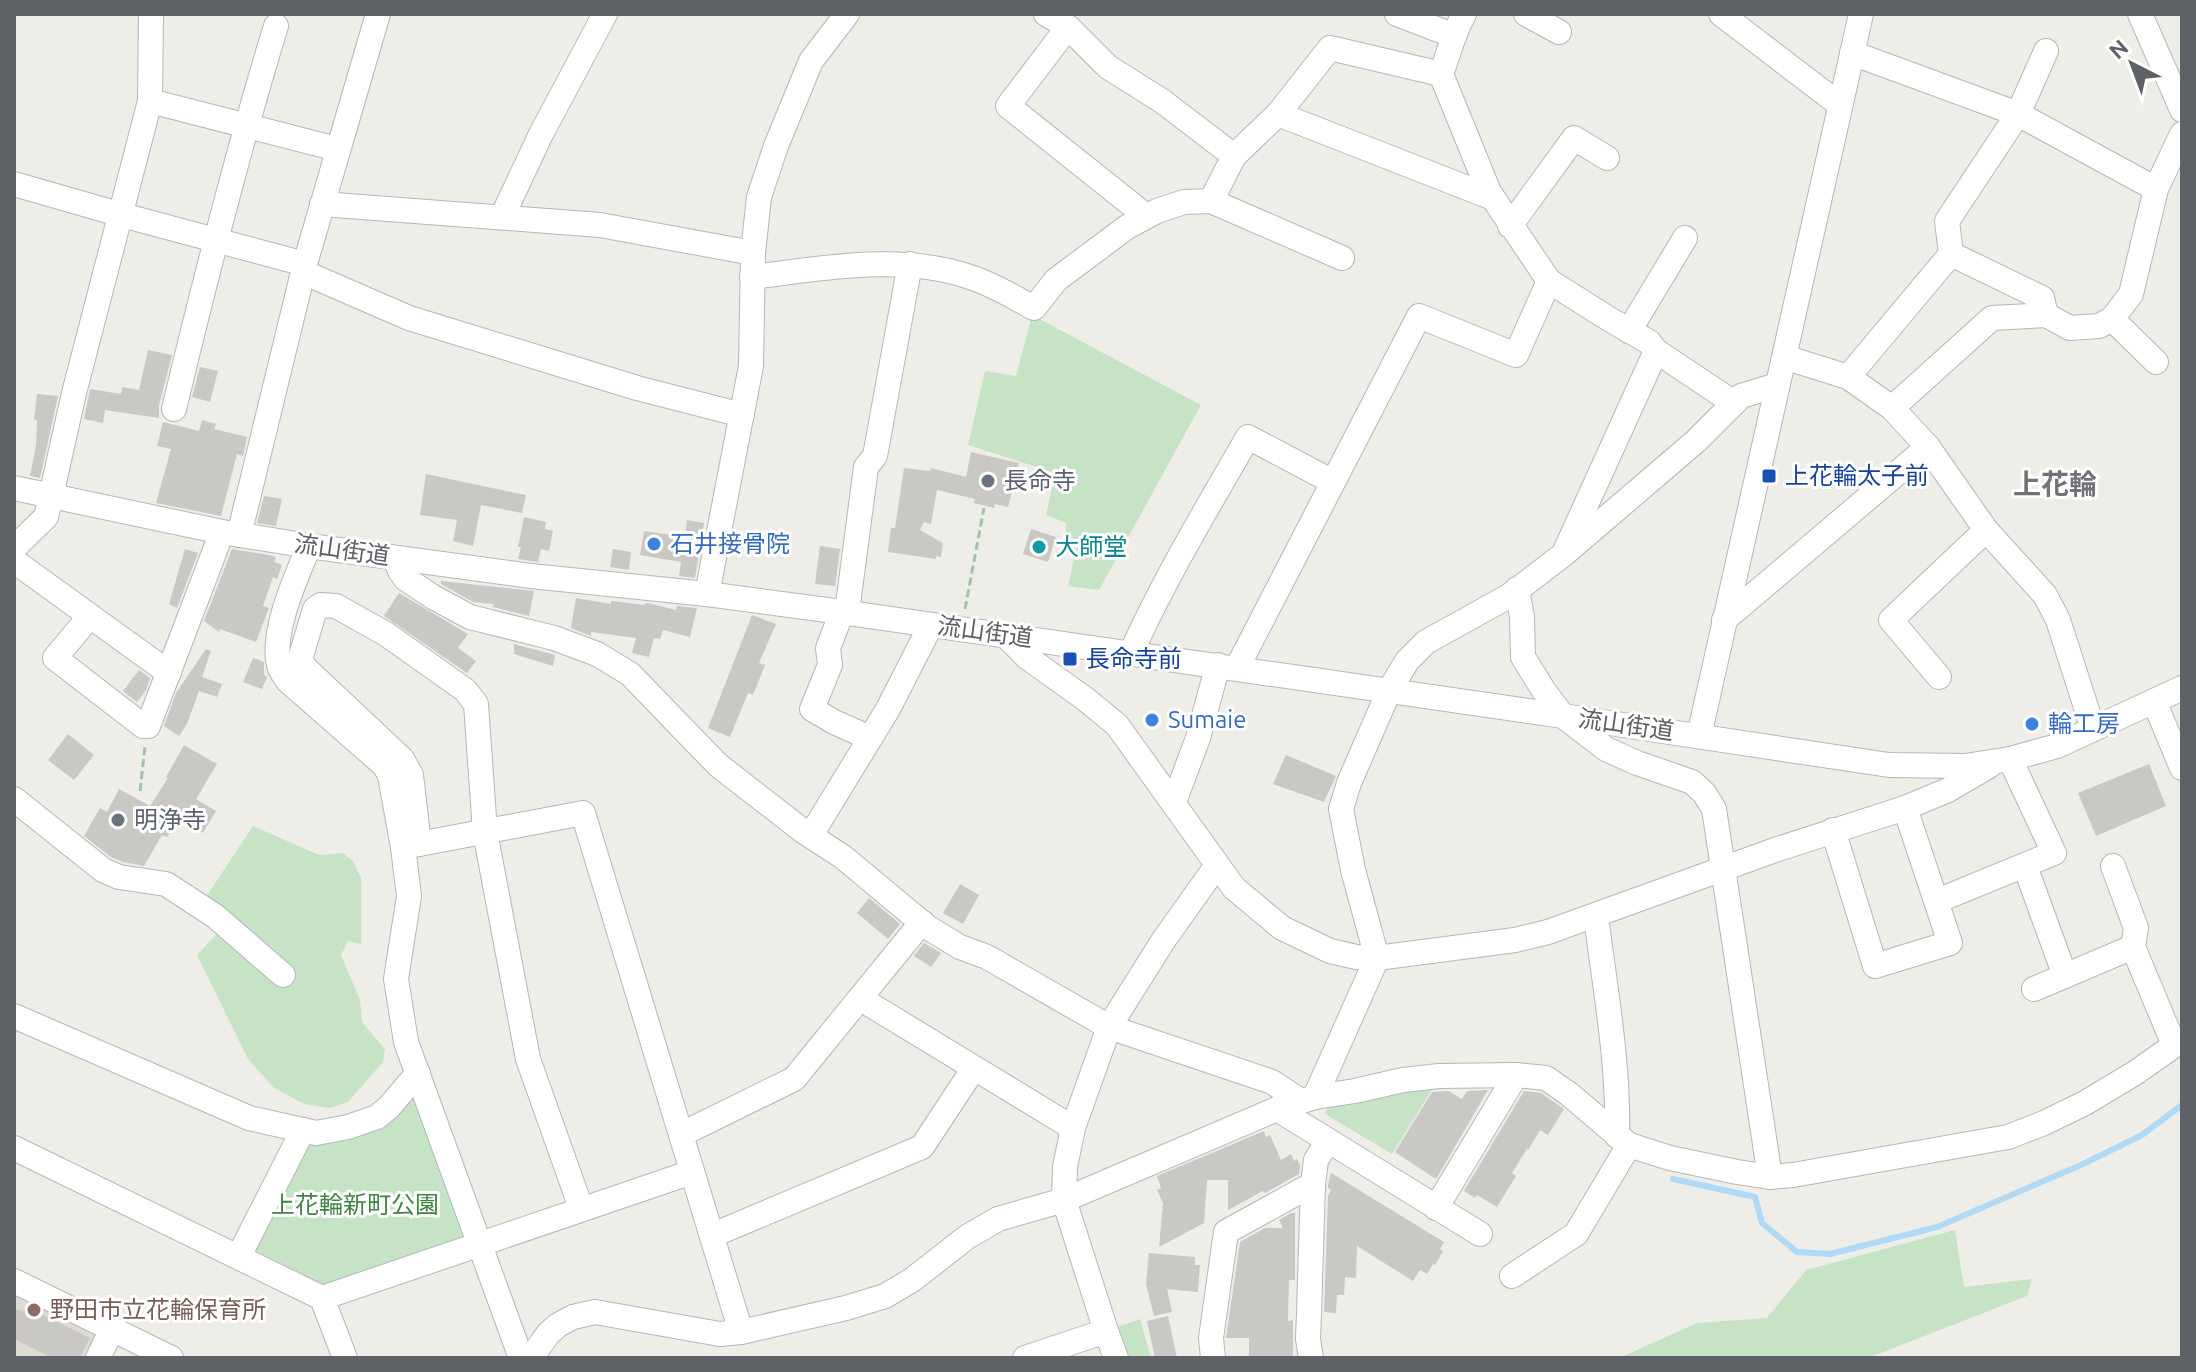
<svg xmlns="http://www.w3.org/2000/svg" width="2196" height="1372" font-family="Ubuntu,'Noto Sans JP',sans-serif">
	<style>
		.education { fill: #dfdcd5 }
		.green { fill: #c7e3c6 }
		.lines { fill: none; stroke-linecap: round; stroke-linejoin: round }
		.stream { stroke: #b0d9f6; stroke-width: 6 }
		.building { fill: #cac8c4 }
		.minor-casing { stroke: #b4b7ba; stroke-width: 26 }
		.path { stroke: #a0c4aa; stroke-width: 3; stroke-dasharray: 8 4; stroke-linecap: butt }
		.minor { stroke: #fff; stroke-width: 24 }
		.transit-dot { fill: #1a4fb4; stroke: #fff; stroke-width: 3 }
		.worship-dot { fill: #6b7280; stroke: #fff; stroke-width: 3 }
		.shop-dot { fill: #3f7fe0; stroke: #fff; stroke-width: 3 }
		.culture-dot { fill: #0f9aa8; stroke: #fff; stroke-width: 3 }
		.education-dot { fill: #8d6e63; stroke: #fff; stroke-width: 3 }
		.labels { text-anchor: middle; stroke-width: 6; stroke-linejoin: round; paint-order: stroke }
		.transit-label { font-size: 24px; fill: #164399; stroke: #fff; text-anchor: start }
		.worship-label { font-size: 24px; fill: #5b616d; stroke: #fff; text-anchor: start }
		.shop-label { font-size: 24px; fill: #366cbe; stroke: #fff; text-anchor: start }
		.culture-label { font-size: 24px; fill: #0d838f; stroke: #fff; text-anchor: start }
		.street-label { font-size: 24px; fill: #5e6266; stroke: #fff }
		.park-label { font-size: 24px; fill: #408342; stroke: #fff }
		.education-label { font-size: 24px; fill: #785e54; stroke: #fff; text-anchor: start }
		.quarter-label { font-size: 28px; font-weight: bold; fill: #707477; stroke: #fff }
	</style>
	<rect width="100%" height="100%" fill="#efede7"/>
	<path class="education" d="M14 1290 94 1330 98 1339 88 1358H14Z"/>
	<g class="green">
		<path d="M1032 315 1201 405 1099 590 1068 586 1078 541 1066 535V523L1046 515 1055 473 968 445 985 371 1016 376Z"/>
		<path d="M253 826 319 855 343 853 353 861 361 878V944L348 941 341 955 360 1000 362 1022 385 1049 383 1062 348 1102 330 1108 304 1104 274 1088 248 1059 197 955 229 921 204 900Z"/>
		<path d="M1436 1083 1392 1154 1325 1114 1329 1102Z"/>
		<path d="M411 1093 418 1094 467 1232 462 1241 325 1286 257 1255 253 1246 306 1145 344 1138Z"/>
		<path d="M1955 1230 1964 1287 2032 1279 2027 1296 1868 1358H1619L1697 1323 1767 1318 1806 1270Z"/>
		<path d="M1140 1319 1151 1358H1120L1111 1335 1120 1326Z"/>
	</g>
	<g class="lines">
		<path class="stream" d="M1673 1179 1755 1197 1762 1223 1797 1252 1830 1254 1937 1227 2081 1165 2142 1135 2182 1105"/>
	</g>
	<g class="building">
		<path d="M148 350 172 355 159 405V418L105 410 103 423 84 419 90 389 121 394 122 387 139 390Z"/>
		<path d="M200 367 218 371 210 402 192 397Z"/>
		<path d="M37 394 58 396 40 478 30 476 36 445 37 420H34Z"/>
		<path d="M202 420 216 424 214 429 247 437 243 456 237 454 221 516 156 503 171 449 157 446 163 422 199 431Z"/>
		<path d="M971 452 1019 463 1008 507 995 504 994 508 974 503 975 499 937 490 931 524 924 522 920 530 943 543 941 557 936 556V559L888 552 891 528H895L904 468 930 471 931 468 966 477Z"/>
		<path d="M426 474 526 495 522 513 481 505 473 546 453 541 457 520 420 515Z"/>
		<path d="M264 496 282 499 276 526 257 523Z"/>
		<path d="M524 517 546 522 545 529 553 531 549 551 541 549 538 562 518 559 521 547H518Z"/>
		<path d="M687 520 704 523 695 578 679 576 681 562 640 555 644 531 685 537Z"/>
		<path d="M1031 529 1056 537 1048 562 1023 554Z"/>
		<path d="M820 546 840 549 835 586 815 584Z"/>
		<path d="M185 549 198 553 177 608 169 604Z"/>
		<path d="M232 549 269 555 276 557 274 562 282 565 277 579 273 577 263 606 269 608 256 642 220 629 219 632 204 621Z"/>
		<path d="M613 549 631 552 629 570 610 567Z"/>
		<path d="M441 581 534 591 529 616 493 607 494 604 473 602 441 584Z"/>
		<path d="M399 593 468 634 458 648 476 661 467 673 384 616Z"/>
		<path d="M576 598 611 604V601L645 605 646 603H648L676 610 677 606 697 608 690 637 663 630 660 639 654 638 649 657 632 653 636 638 591 632V636L571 628Z"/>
		<path d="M752 615 776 624 759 663 765 665 753 695 748 693 730 737 708 728Z"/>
		<path d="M514 644 555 655 553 666 514 654Z"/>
		<path d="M206 649 211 651 202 677 222 684 217 697 199 691 187 724 179 736 164 726 176 693Z"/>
		<path d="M253 658 264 662V675L267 677 262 689 243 682Z"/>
		<path d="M139 670 150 678 146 690 137 702 123 691Z"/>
		<path d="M68 734 94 755 74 780 48 760Z"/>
		<path d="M184 745 217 764 196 799 216 811 203 833 179 818 167 837 162 835 144 866 123 862 111 857 84 836 100 808 107 812 119 789 150 806 168 778 166 777Z"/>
		<path d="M1286 755 1336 776 1324 802 1273 784Z"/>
		<path d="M2149 764 2166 806 2096 836 2078 793Z"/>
		<path d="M960 884 979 895 963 924 943 913Z"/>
		<path d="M869 898 900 924 888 939 857 913Z"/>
		<path d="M924 943 941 953 931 967 914 956Z"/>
		<path d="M1488 1090 1436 1179 1395 1152 1432 1092 1448 1091 1462 1099 1467 1091Z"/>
		<path d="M1524 1091 1541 1093 1564 1109 1548 1135 1540 1130 1528 1150 1527 1149 1512 1173 1516 1176 1497 1207 1477 1195 1475 1198 1464 1191Z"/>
		<path d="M1264 1131 1266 1137 1270 1135 1281 1160 1291 1154 1294 1161 1297 1159 1300 1165 1299 1174 1265 1193 1263 1191 1228 1210V1180H1207L1204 1223 1159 1247 1163 1203 1157 1190 1161 1188 1157 1176Z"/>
		<path d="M1331 1173 1444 1242 1440 1249 1443 1251 1435 1265 1433 1264 1427 1274 1420 1270 1413 1281 1357 1246 1356 1278 1345 1277 1344 1295H1337L1336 1313 1324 1312 1328 1196 1331 1190 1328 1188V1185Z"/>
		<path d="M1291 1213H1295V1280H1289L1288 1321 1293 1320V1358H1249V1338H1226L1240 1242 1265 1228H1283L1279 1220Z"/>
		<path d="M1149 1253 1195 1257V1265H1200L1198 1292 1167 1289 1172 1312 1154 1316 1146 1284Z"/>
		<path d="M26 1306 90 1338 80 1358H52L14 1339V1308L23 1312Z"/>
		<path d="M1168 1316 1177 1358H1155L1147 1321Z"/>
	</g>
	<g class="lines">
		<g class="minor-casing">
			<g id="minor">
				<path d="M1046 14 1068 27 1108 67 1162 101 1234 156"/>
				<path d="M1397 14 1452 35"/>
				<path d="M1464 14C1453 34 1449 53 1441 74L1489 192 1549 281 1609 319 1649 342 1656 351 1734 403"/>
				<path d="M1526 14 1559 32"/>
				<path d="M1721 14 1840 105"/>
				<path d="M2140 14 2182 110"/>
				<path d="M1068 27 1008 106 1146 216"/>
				<path d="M1852 53 2018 114 2156 189 2131 294 2112 319 2099 326 2070 328 2046 315 2042 298 1951 254 1947 221 2018 114 2046 51"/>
				<path d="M150 101 337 149"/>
				<path d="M1278 114 1493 198"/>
				<path d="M14 184 122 215 305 264"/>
				<path d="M2156 189 2182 134"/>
				<path d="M1211 201 1342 258"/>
				<path d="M322 204 600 225 753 253"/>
				<path d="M502 217 541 134 605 14"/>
				<path d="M1510 226 1574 138 1607 158"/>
				<path d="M303 272 409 318 637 388 742 415"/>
				<path d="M752 277C825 268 903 253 973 278 994 285 1015 298 1034 308L1056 280 1127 227 1157 211 1184 202 1211 201 1234 156 1278 114 1330 48 1441 74"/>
				<path d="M2112 319 2156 362"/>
				<path d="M1629 331 1685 238"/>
				<path d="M1784 357 1848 377 1892 408 1928 447 1986 530 2045 595 2058 620 2093 729"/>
				<path d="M1848 377 1951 254"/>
				<path d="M1892 408 1992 318 2046 315"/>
				<path d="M174 409C205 280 237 153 276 26"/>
				<path d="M14 488 222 532 309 546 531 576 707 594 842 612 1563 716 1889 765 1965 766 2010 759 2057 746 2182 688"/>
				<path d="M239 535 305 264 378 14"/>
				<path d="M309 546C296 578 271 631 279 665 280 671 285 676 288 681L385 766 390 776 403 847 409 896 396 979 406 1042 521 1358"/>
				<path d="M14 548 46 517 51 496 74 393 150 101 151 14"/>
				<path d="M1566 549 1656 351"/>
				<path d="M395 558 400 571 406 579 433 597 470 617 554 638 597 654 630 674 718 765 803 831 843 857 927 927 960 947 987 957 1109 1027 1272 1082 1301 1101"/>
				<path d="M14 561 169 673"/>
				<path d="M1517 589 1522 617 1523 657 1544 691 1563 716 1606 749 1637 763 1692 782 1704 793 1714 809 1770 1177"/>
				<path d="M707 594 751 366 753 253 759 197 776 146 811 61 847 14"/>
				<path d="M842 612 828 648 830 665 812 709 834 722 870 738"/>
				<path d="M847 612 866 467 875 456 910 264"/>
				<path d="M90 616 55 658 143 726H148L222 532"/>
				<path d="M1724 620 1928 447"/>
				<path d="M1004 634 1028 658 1084 698 1117 725 1234 888 1282 928 1330 951 1356 957 1377 958 1515 940 1548 932 1775 850 1905 808 1948 790 1989 766"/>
				<path d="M1131 653C1165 578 1207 508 1248 437L1333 482"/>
				<path d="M1237 668 1419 316 1516 355 1549 281"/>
				<path d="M1939 677 1891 620 1986 530"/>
				<path d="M2154 701 2182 768"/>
				<path d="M1699 736 1861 14"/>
				<path d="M14 799 103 870 119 877 166 884 215 916 283 975"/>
				<path d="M1174 802 1198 738 1218 665"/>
				<path d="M1833 830 1875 966 1950 943 1905 808"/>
				<path d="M811 835 888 709 931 625"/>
				<path d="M419 844 411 775 402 759 303 666 301 656 315 609 321 605 336 606 386 634 465 690 476 704 485 832 528 1059 581 1208"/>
				<path d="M403 847 583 813 741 1332"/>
				<path d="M2025 866 2065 976"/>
				<path d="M2113 866 2136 928 2133 947 2174 1045"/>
				<path d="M1937 901 2054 853 2010 759"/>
				<path d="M1596 916C1605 989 1619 1063 1617 1136"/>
				<path d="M2034 989 2133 947"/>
				<path d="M861 999 1073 1128"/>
				<path d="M14 1016 249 1118 316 1133 348 1127 377 1117 389 1107 418 1073"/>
				<path d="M1315 1097 1377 958 1353 870 1341 809 1349 783 1389 691 1407 661 1426 642 1509 596 1564 554 1696 441 1741 396 1777 385"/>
				<path d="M1277 1109 1480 1234"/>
				<path d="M682 1134 794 1079 922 922"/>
				<path d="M14 1148 322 1298 345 1358"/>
				<path d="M1436 1208 1516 1075"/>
				<path d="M713 1235 922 1147 974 1068"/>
				<path d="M239 1256 303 1130"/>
				<path d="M1512 1276 1576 1234 1629 1145"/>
				<path d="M14 1281 171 1358"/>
				<path d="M322 1298 692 1172"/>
				<path d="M98 1358 112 1329"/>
				<path d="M531 1358 548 1334 558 1325 573 1317 595 1312 720 1334 741 1332 846 1308 885 1296 912 1280 967 1237 998 1219 1064 1200 1277 1109 1315 1097 1355 1091 1403 1080 1439 1076 1516 1075 1546 1078 1569 1094 1629 1145 1670 1158 1737 1172 1770 1177 1793 1175 2008 1137 2044 1123 2085 1103 2135 1073 2182 1040"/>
				<path d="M1025 1358 1106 1331"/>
				<path d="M1116 1358 1106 1331 1064 1200 1065 1167 1073 1128 1109 1027 1163 941 1217 865"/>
				<path d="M1213 1358 1211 1338 1226 1232 1313 1184"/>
				<path d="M1311 1358 1308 1339 1309 1313 1313 1184 1316 1160 1328 1141"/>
			</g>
		</g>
		<g class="path">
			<path d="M965 609 984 508"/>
			<path d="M140 791 145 746"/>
		</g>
		<use href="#minor" class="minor"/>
	</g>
	<g class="transit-dot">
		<rect x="1761" y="468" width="16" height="16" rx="4"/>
		<rect x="1062" y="651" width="16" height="16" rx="4"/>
	</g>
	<g class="worship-dot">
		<circle cx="988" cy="481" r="8"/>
		<circle cx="118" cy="820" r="8"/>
	</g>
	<g class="shop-dot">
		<circle cx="654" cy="544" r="8"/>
		<circle cx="1152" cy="720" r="8"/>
		<circle cx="2032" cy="724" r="8"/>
	</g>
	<circle class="culture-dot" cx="1039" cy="547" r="8"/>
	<circle class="education-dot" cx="34" cy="1310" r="8"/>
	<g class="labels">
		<g class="transit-label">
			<text x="1785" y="484">上花輪太子前</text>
			<text x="1086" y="667">長命寺前</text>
		</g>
		<g class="worship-label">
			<text x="1004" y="489">長命寺</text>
			<text x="134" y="828">明浄寺</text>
		</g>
		<g class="shop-label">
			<text x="670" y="552">石井接骨院</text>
			<text x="1168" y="728">Sumaie</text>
			<text x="2048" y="732">輪工房</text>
		</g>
		<g class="culture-label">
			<text x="1055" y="555">大師堂</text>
		</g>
		<g class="street-label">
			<text transform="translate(342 550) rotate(8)" y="8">流山街道</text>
			<text transform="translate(985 632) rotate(8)" y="8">流山街道</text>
			<text transform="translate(1626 725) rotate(8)" y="8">流山街道</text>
		</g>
		<g class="park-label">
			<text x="355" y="1213">上花輪新町公園</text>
		</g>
		<g class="education-label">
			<text x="50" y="1318">野田市立花輪保育所</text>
		</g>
		<g class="quarter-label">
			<text x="2055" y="494">上花輪</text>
		</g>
	</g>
	<rect width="2196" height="1372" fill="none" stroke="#5e6266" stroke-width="32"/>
	<g transform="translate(2132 64) rotate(318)" stroke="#ffffff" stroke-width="6" paint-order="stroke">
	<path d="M0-6L14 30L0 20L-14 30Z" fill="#5e6266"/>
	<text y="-12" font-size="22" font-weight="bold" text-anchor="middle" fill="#5e6266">N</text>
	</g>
</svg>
